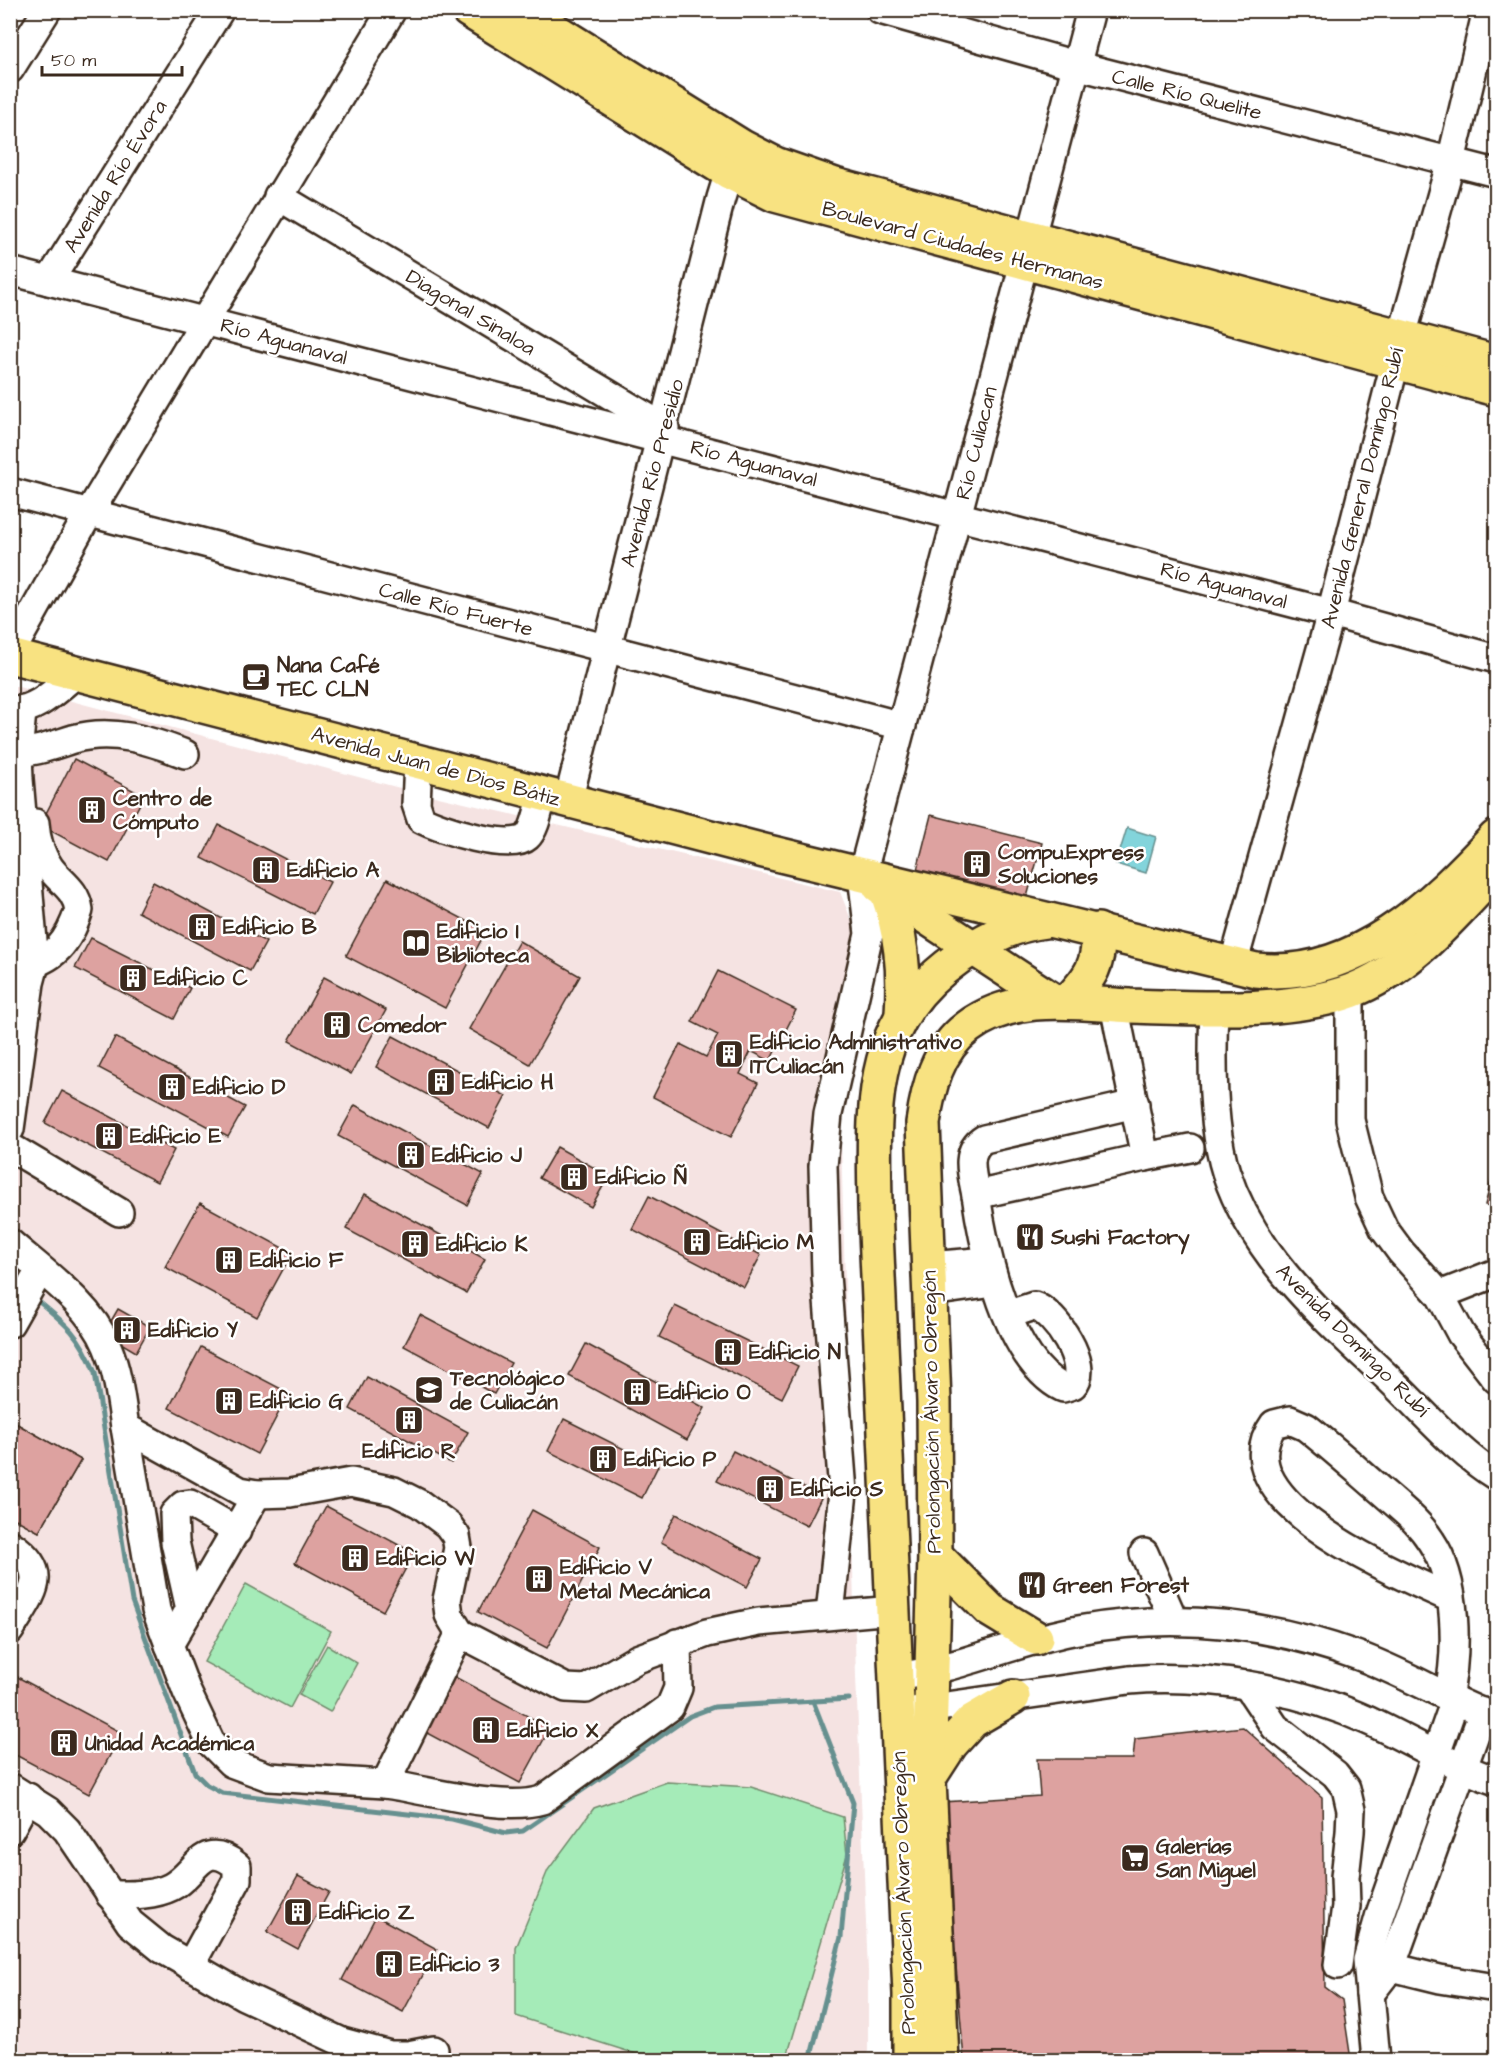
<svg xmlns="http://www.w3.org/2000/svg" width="1507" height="2071" font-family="'Architects Daughter',sans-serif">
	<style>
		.built { fill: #f5e3e2 }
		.green { fill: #a5ebb8; stroke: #708a6b; stroke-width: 1.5 }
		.water { fill: #83d4db; stroke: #66908f; stroke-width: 1.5 }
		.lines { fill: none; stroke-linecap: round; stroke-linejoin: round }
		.stream { stroke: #66908f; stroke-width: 5 }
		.building { fill: #dda2a0; stroke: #3b2a1e; stroke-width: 1.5 }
		.minor-casing { stroke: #3b2a1e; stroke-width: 32 }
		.major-casing { stroke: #3b2a1e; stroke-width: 38 }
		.minor { stroke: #fff; stroke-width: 27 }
		.major { stroke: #f8e281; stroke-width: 33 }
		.labels { text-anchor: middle; stroke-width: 5; stroke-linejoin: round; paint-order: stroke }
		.street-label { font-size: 21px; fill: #3b2a1e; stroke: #fff }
		.poi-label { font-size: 21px; font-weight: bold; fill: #3b2a1e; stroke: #fff; text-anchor: start }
	</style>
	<rect width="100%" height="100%" fill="#fff"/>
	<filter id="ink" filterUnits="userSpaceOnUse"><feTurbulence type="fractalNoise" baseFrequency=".0167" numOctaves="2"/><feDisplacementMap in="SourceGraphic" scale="12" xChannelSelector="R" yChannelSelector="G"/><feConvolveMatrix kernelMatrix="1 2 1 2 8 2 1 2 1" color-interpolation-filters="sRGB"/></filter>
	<g filter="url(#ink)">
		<path class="built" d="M11 685 396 787 840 892 871 969 840 1103 856 1677 868 1972V2060H11Z"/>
		<g class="green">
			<path d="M246 1584 331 1631 290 1708 204 1662Z"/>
			<path d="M327 1645 357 1663 330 1712 299 1695Z"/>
			<path d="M667 1782 751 1787 843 1817 847 1855 786 2060H655L516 2016V1948L548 1870 594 1808Z"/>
		</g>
		<path class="water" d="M1127 828 1156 837 1146 873 1116 864Z"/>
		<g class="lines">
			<g class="stream">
				<path d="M10 1278 21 1287"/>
				<path d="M33 1297C65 1323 80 1334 95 1373L132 1601 195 1773 207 1785 222 1793 452 1819 506 1833 523 1831 690 1716 714 1707 849 1699"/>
				<path d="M810 2060 841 1937 853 1803 813 1701"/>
			</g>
		</g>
		<g class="building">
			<path d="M74 759 144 796 109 862 40 825Z"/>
			<path d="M931 815 1042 843 1027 897 916 874Z"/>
			<path d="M219 825 330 882 313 914 202 858Z"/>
			<path d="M387 879 486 931 445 1008 346 956Z"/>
			<path d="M153 882 266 942 250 971 138 912Z"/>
			<path d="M91 938 190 988 174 1019 75 968Z"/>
			<path d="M519 941 580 976 530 1064 469 1029Z"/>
			<path d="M718 971 796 1010 770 1061 751 1051 740 1074 758 1083 731 1137 653 1097 680 1044 706 1057 718 1035 692 1022Z"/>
			<path d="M324 977 386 1010 351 1074 289 1041Z"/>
			<path d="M393 1036 506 1096 489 1128 376 1067Z"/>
			<path d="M115 1037 245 1107 228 1137 99 1068Z"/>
			<path d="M62 1091 174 1150 157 1182 45 1123Z"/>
			<path d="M355 1105 483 1174 467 1205 338 1136Z"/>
			<path d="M557 1147 609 1176 591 1207 539 1178Z"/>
			<path d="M1496 1162V1207L1485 1205Z"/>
			<path d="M365 1194 485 1259 466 1293 346 1229Z"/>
			<path d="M649 1196 761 1255 744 1287 632 1229Z"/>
			<path d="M200 1203 292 1253 257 1317 165 1267Z"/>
			<path d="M675 1306 798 1366 782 1398 659 1337Z"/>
			<path d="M118 1309 150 1327 136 1352 104 1333Z"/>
			<path d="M420 1315 511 1363 494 1394 404 1346Z"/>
			<path d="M586 1344 705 1408 687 1440 569 1376Z"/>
			<path d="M201 1347 289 1393 257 1454 169 1408Z"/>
			<path d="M367 1377 468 1432 451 1463 350 1409Z"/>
			<path d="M564 1419 658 1466 642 1498 548 1451Z"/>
			<path d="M10 1420 81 1460 39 1532 10 1516Z"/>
			<path d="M10 1420 81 1460 39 1532 10 1516Z"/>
			<path d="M733 1451 822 1496 807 1526 717 1481Z"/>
			<path d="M326 1506 414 1553 383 1611 295 1563Z"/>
			<path d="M532 1510 600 1547 547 1648 478 1612Z"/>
			<path d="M676 1514 762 1559 747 1587 661 1542Z"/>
			<path d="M10 1673 122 1733 89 1794 10 1752Z"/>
			<path d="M453 1676 550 1728 520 1783 423 1731Z"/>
			<path d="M1243 1727 1322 1797 1325 1987 1342 2000 1351 2060H964L942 1802 1040 1796 1037 1759H1133L1135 1739Z"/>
			<path d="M298 1876 329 1892 298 1949 267 1932Z"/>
			<path d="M376 1916 437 1949 403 2012 342 1980Z"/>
		</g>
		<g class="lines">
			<g class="minor-casing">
				<g id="minor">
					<path d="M880 10 1079 66 1496 173"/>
					<path d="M10 69 47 10"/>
					<path d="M278 196 665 428"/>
					<path d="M10 271 1331 613 1496 659"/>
					<path d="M49 281 220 10"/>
					<path d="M10 492 902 726"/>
					<path d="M10 654 89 513 392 10"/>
					<path d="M10 710C36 713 59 687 78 672"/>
					<path d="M10 753C34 753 51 746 73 739 112 728 149 740 185 754"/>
					<path d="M418 762 416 804 421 819C439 829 511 852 527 837 536 829 539 806 543 794"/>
					<path d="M568 801 721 198 729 172 737 155"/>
					<path d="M10 914 21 969"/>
					<path d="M1233 965 1331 613 1402 336 1451 161 1487 10"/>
					<path d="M20 966C54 962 69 941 79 910 76 889 61 883 50 868 40 854 36 839 35 823"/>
					<path d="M1350 991V1120L1369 1197 1384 1229 1401 1252 1440 1295 1461 1334 1496 1379"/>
					<path d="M1214 1009C1212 1056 1212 1128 1226 1172 1254 1258 1325 1318 1388 1378 1421 1409 1458 1453 1496 1476"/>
					<path d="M10 1129 30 983 35 964 19 779 18 753 22 712"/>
					<path d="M10 1147 119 1212"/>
					<path d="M1145 1157 1190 1148"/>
					<path d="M976 1195C972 1175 964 1151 984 1139L1135 1104"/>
					<path d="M10 1243C44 1273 90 1304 107 1346 118 1372 121 1400 125 1427L240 1491 257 1494 290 1493 351 1482 394 1491 420 1504 448 1525 456 1536 458 1548 447 1600 449 1615 460 1633 566 1688 586 1689 637 1659 707 1633 759 1622 893 1610"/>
					<path d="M929 1266 988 1261"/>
					<path d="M931 1292 994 1283"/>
					<path d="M1440 1295 1496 1273"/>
					<path d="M1007 1315 1034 1306C1055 1312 1091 1366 1073 1385L1063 1388C1008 1361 984 1250 976 1195L1145 1157 1114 1005"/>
					<path d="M10 1323 40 1270"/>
					<path d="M125 1427 156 1610 187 1692 211 1743 231 1763 269 1777 385 1784 460 1633"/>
					<path d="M10 1544C54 1573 31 1594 10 1630"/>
					<path d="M1144 1553 1174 1621"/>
					<path d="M190 1609 175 1542 174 1514 183 1505 190 1504 237 1531"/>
					<path d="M830 1614 843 1492 826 1275 823 1166 828 1114 869 934 862 875 1091 10"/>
					<path d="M169 1645 257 1494"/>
					<path d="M894 1677C957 1670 1016 1641 1078 1630 1172 1613 1266 1622 1356 1655 1404 1672 1448 1700 1496 1718"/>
					<path d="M1247 1685 1275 1727 1335 1774 1346 1788 1351 1810 1350 1832 1345 1877 1346 1906 1338 1965"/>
					<path d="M1448 1697C1458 1651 1458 1581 1431 1541 1419 1522 1402 1509 1386 1495 1359 1472 1333 1448 1306 1427L1290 1420 1274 1424C1218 1501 1401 1575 1450 1598"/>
					<path d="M912 1711 1129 1680C1206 1674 1298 1688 1369 1721 1412 1741 1452 1766 1496 1781"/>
					<path d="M385 1784C429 1790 502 1812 542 1800L670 1707 678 1688 677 1643"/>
					<path d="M10 1787 48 1811 67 1830 130 1923 162 1949 244 1996 342 2042 390 2055H408L434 2050"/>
					<path d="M10 1830 28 1797"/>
					<path d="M110 1895C129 1895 153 1896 171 1887 197 1874 202 1837 237 1866V1880L190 1966"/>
					<path d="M1375 1963 1440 1979 1496 1988"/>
					<path d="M1370 1994 1391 1967 1483 1712"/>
					<path d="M1376 2060 1367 1960 1380 1914 1455 1700"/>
				</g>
			</g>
			<g class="major-casing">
				<g id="major">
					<path d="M468 10 729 172 775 195 1496 389"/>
					<path d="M522 10 742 147 775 164 835 185 1496 362"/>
					<path d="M10 656 764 851 1256 970C1354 981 1434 904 1496 837"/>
					<path d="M879 886 1054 1001"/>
					<path d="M886 890C901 932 905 969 902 1013"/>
					<path d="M1068 1001C1091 977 1100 964 1098 930"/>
					<path d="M935 1555 990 1610 1036 1638"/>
					<path d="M929 1778 951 1744 972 1721 1013 1697"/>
					<path d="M910 2060V1994L875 1209C874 1108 865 1023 958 958 984 939 1012 925 1045 921"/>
					<path d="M942 2060 929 1780 935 1555 934 1402 923 1123C928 1088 937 1050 968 1027 1015 992 1076 1003 1130 1006 1197 1008 1288 1014 1351 991 1410 969 1454 914 1496 870"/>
				</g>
			</g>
			<use href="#minor" class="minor"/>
			<use href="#major" class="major"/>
		</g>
	</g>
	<defs>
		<g id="cafe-square" transform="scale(1.5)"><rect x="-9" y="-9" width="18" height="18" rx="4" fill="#3b2a1e" stroke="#fff"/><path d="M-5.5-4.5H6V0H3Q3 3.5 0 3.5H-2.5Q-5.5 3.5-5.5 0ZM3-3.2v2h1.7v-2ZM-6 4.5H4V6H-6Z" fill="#fff"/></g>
		<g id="building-square" transform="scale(1.5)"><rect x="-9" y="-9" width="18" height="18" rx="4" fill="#3b2a1e" stroke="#fff"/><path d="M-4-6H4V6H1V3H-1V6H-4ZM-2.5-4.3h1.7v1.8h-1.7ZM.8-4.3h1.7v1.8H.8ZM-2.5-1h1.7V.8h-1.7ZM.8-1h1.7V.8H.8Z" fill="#fff"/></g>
		<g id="library-square" transform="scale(1.5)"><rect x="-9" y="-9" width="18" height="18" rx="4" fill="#3b2a1e" stroke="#fff"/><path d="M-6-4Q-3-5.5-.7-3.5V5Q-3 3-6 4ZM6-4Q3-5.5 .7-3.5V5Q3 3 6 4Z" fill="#fff"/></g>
		<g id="restaurant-square" transform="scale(1.5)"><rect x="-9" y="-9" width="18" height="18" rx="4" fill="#3b2a1e" stroke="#fff"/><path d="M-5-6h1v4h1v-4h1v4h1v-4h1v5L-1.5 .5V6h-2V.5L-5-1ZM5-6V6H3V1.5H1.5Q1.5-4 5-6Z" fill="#fff"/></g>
		<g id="university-square" transform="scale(1.5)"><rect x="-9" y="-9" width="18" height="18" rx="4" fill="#3b2a1e" stroke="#fff"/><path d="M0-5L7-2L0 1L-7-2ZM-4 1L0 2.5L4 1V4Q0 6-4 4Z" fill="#fff"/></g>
		<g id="supermarket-square" transform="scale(1.5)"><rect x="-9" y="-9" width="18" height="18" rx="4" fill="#3b2a1e" stroke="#fff"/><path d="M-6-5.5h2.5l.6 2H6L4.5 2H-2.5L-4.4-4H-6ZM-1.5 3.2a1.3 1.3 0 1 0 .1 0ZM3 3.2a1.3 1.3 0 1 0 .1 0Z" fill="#fff"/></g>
	</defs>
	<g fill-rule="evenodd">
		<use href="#cafe-square" x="256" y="677"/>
		<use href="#building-square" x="92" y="810"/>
		<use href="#building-square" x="977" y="864"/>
		<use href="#building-square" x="266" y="870"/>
		<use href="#building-square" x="202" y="927"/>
		<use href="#library-square" x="416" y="943"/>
		<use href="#building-square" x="133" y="978"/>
		<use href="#building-square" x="337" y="1025"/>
		<use href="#building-square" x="729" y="1054"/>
		<use href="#building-square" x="441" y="1082"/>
		<use href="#building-square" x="172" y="1087"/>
		<use href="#building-square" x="109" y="1136"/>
		<use href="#building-square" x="411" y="1155"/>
		<use href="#building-square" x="574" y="1177"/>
		<use href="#restaurant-square" x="1030" y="1237"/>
		<use href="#building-square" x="697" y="1242"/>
		<use href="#building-square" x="415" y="1244"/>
		<use href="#building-square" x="229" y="1260"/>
		<use href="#building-square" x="127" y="1330"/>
		<use href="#building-square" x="728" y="1352"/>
		<use href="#university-square" x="429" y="1390"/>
		<use href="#building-square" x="637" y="1392"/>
		<use href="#building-square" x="229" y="1401"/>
		<use href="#building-square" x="409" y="1420"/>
		<use href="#building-square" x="603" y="1459"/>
		<use href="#building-square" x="770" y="1489"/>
		<use href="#building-square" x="355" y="1558"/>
		<use href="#building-square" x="539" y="1579"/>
		<use href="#restaurant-square" x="1032" y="1585"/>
		<use href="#building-square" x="486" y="1730"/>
		<use href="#building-square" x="64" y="1743"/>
		<use href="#supermarket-square" x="1135" y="1858"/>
		<use href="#building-square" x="298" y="1912"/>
		<use href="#building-square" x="389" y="1964"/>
	</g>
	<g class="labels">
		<g class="street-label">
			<text transform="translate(1187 94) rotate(14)" y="7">Calle Río Quelite</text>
			<text transform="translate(115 176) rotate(-58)" y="7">Avenida Río Évora</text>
			<text transform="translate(963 245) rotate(15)" y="7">Boulevard Ciudades Hermanas</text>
			<text transform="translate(471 312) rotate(31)" y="7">Diagonal Sinaloa</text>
			<text transform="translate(284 341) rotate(15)" y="7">Río Aguanaval</text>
			<text transform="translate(976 443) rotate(-76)" y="7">Río Culiacan</text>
			<text transform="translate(754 463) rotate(15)" y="7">Río Aguanaval</text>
			<text transform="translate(652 473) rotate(-75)" y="7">Avenida Río Presidio</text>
			<text transform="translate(1362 488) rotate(-76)" y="7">Avenida General Domingo Rubí</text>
			<text transform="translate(1224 585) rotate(15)" y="7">Río Aguanaval</text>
			<text transform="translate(456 609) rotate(15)" y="7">Calle Río Fuerte</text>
			<text transform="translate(436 766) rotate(15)" y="7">Avenida Juan de Dios Bátiz</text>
			<text transform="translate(1353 1340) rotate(45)" y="7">Avenida Domingo Rubí</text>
			<text transform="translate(931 1412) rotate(-91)" y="7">Prolongación Álvaro Obregón</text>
			<text transform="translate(903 1893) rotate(-92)" y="7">Prolongación Álvaro Obregón</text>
		</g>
		<g class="poi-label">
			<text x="277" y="672">Nana Café<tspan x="277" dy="24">TEC CLN</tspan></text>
			<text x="113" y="805">Centro de<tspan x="113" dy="24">Cómputo</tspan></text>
			<text x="998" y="859">Compu.Express<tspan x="998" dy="24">Soluciones</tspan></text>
			<text x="287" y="877">Edificio A</text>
			<text x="223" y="934">Edificio B</text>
			<text x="437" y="938">Edificio I<tspan x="437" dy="24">Biblioteca</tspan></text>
			<text x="154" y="985">Edificio C</text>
			<text x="358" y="1032">Comedor</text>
			<text x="750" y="1049">Edificio Administrativo<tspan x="750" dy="24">ITCuliacán</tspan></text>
			<text x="462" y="1089">Edificio H</text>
			<text x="193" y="1094">Edificio D</text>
			<text x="130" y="1143">Edificio E</text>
			<text x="432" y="1162">Edificio J</text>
			<text x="595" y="1184">Edificio Ñ</text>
			<text x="1051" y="1244">Sushi Factory</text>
			<text x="718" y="1249">Edificio M</text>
			<text x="436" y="1251">Edificio K</text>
			<text x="250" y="1267">Edificio F</text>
			<text x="148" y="1337">Edificio Y</text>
			<text x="749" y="1359">Edificio N</text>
			<text x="450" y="1385">Tecnológico<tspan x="450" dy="24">de Culiacán</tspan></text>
			<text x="658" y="1399">Edificio O</text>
			<text x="250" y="1408">Edificio G</text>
			<text x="409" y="1458" text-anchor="middle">Edificio R</text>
			<text x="624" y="1466">Edificio P</text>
			<text x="791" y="1496">Edificio S</text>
			<text x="376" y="1565">Edificio W</text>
			<text x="560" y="1574">Edificio V<tspan x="560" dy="24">Metal Mecánica</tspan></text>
			<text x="1053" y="1592">Green Forest</text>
			<text x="507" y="1737">Edificio X</text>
			<text x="85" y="1750">Unidad Académica</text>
			<text x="1156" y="1853">Galerías<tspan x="1156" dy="24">San Miguel</tspan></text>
			<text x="319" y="1919">Edificio Z</text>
			<text x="410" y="1971">Edificio 3</text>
		</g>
	</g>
	<rect width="1507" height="2071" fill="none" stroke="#fff" stroke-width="36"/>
	<rect x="18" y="18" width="1471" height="2035" fill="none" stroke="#3b2a1e" stroke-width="2" filter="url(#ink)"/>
	<path d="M42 66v9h140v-9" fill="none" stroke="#3b2a1e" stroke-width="3"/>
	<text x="51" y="66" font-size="18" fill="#3b2a1e" stroke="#ffffff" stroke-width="4.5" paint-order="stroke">50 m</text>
</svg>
